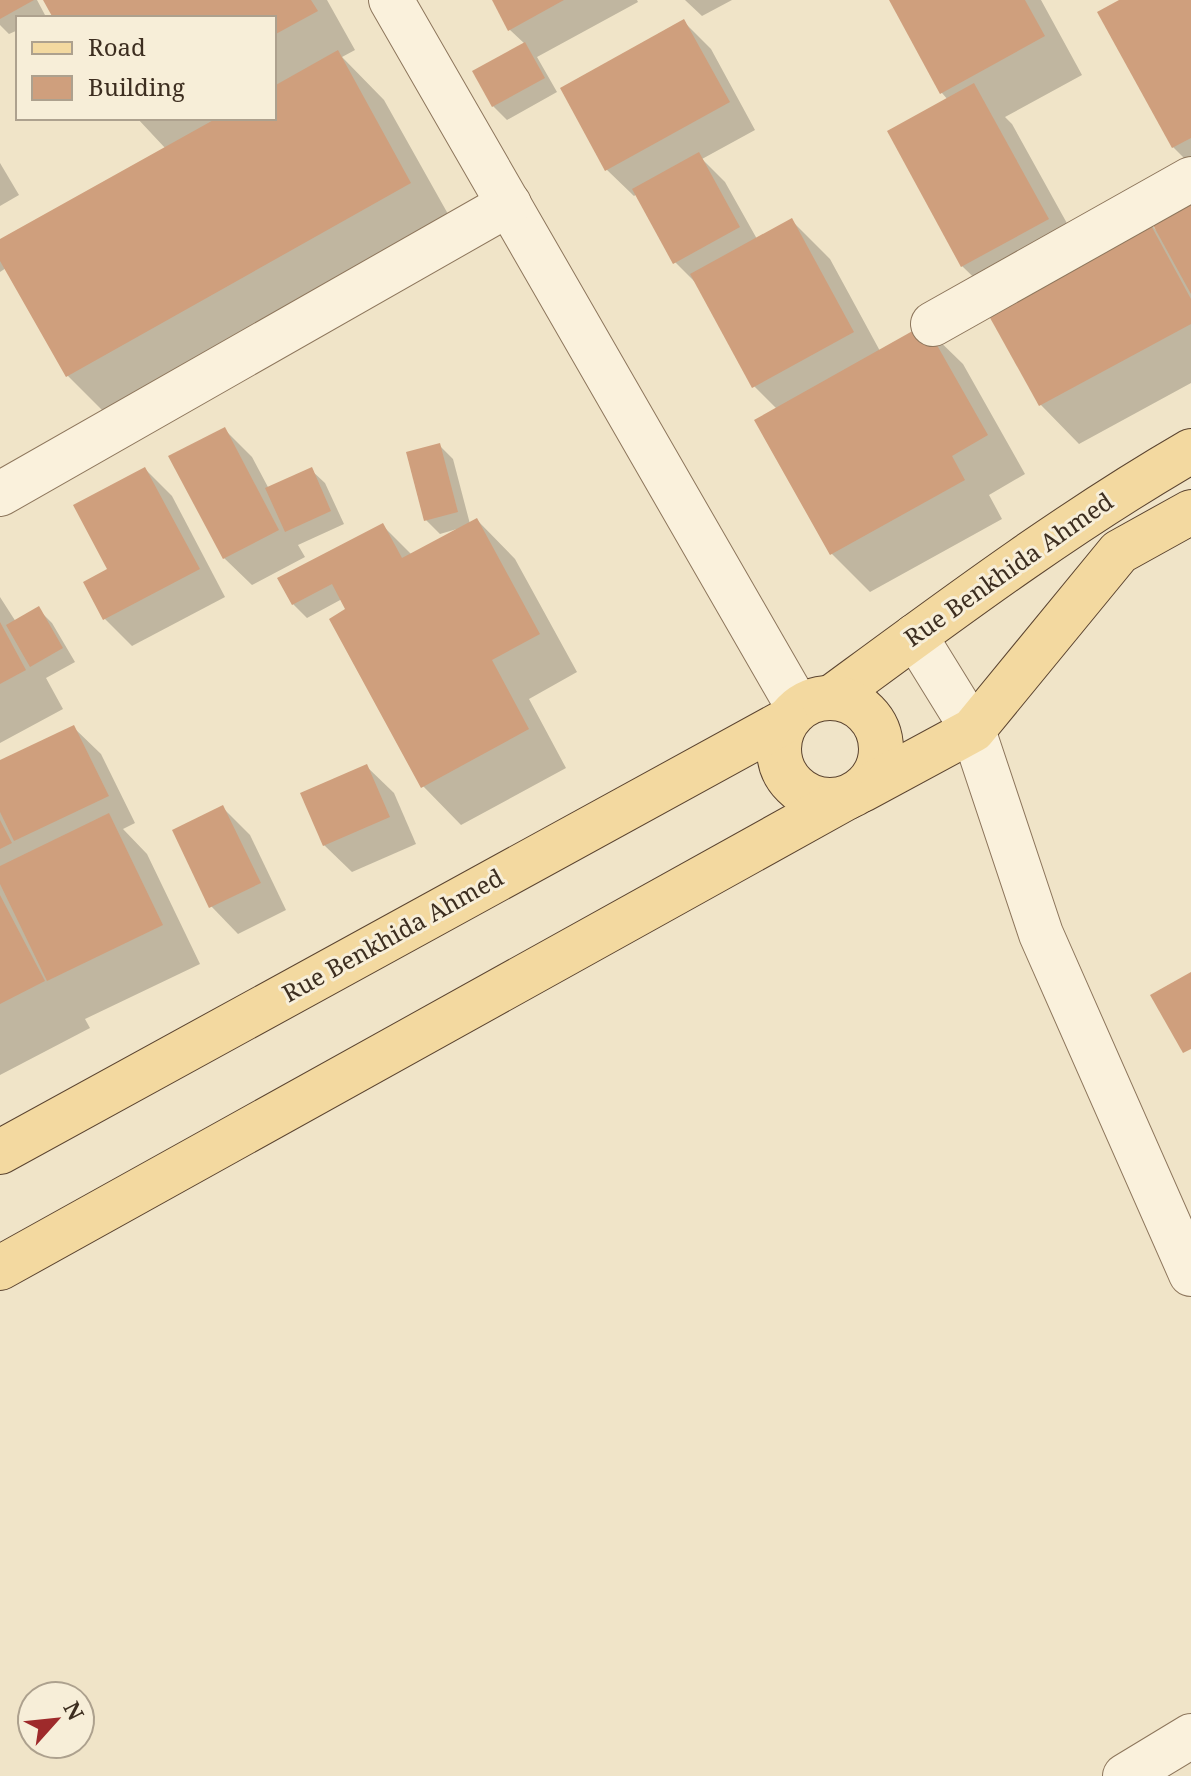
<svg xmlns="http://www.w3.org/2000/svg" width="1191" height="1776" font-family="'Noto Serif',serif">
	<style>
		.shadow { fill: #0003 }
		.building { fill: #cf9f7d }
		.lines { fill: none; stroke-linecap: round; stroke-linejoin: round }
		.minor-casing { stroke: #8d765c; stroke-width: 46 }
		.major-casing { stroke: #5b4430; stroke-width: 46 }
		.minor { stroke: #faf1dc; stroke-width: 44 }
		.major { stroke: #f3d9a0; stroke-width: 44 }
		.labels { text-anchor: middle; stroke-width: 6; stroke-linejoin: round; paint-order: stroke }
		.street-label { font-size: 24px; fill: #3d2e20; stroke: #f7eed8 }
	</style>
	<rect width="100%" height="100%" fill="#f0e4c8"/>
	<g class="shadow">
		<path d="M0 0H37L45 15 39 18H18V30L9 34 0 25Z"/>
		<path d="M46 0H327L355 50 342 57 384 100 457 230 114 422 67 375 6 268 0 272V242L166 149 137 118H274V18H56Z"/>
		<path d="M494 0H637L638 2 537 57 557 92 507 120 493 106 525 44 510 30Z"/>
		<path d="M685 0H732L702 16Z"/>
		<path d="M891 0H1041L1082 75 1005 117 1012 124 1084 254 1147 220 1157 231 1191 195V383L1079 444 1041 405 987 307 998 301 962 266 948 100 942 93Z"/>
		<path d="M1123 0H1191V165L1173 147Z"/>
		<path d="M684 22 711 49 755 130 702 159 725 182 757 239 792 221 830 259 880 351 924 326 963 364 1025 474 989 495 1002 519 870 592 832 554 757 421 777 409 754 386 700 287 675 262 637 194 634 196 606 169Z"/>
		<path d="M0 163 19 195 0 206Z"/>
		<path d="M224 429 252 457 269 489 311 470 325 483 344 524 298 545 305 557 252 585 224 558Z"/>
		<path d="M440 446 453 459 470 524 477 520 515 559 577 672 529 699 566 768 461 825 423 786 342 599 307 618 293 604 382 525 412 555 457 529 440 534 426 520Z"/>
		<path d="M145 469 172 496 225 597 132 646 105 619 110 570Z"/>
		<path d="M0 597 16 622 38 609 52 623 75 662 46 678 63 709 0 743Z"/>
		<path d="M73 727 101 754 135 823 123 829 147 854 200 964 85 1019 90 1028 0 1075V763Z"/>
		<path d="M366 766 394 793 416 844 352 872 324 845Z"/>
		<path d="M223 808 250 835 286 910 238 934 211 906Z"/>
	</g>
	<g class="building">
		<path d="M0 0H34L0 19Z"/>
		<path d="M43 0H311L318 11 274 35V18H53Z"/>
		<path d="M492 0H564L508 31Z"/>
		<path d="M889 0H1025L1045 36 940 94Z"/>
		<path d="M1119 0H1191V138L1172 148 1097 12Z"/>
		<path d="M684 19 730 102 605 171 560 88Z"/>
		<path d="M525 42 545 78 492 107 472 71Z"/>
		<path d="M338 50 411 183 66 377 0 261V239L217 118H274V86Z"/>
		<path d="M974 83 1049 219 961 267 887 131Z"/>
		<path d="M699 152 740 227 673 264 632 189Z"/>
		<path d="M1191 193V294L1148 216Z"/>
		<path d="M792 218 854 332 752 388 690 274Z"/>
		<path d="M1147 218 1191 299V324L1039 406 984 307Z"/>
		<path d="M925 324 988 435 952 456 965 480 830 555 754 420Z"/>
		<path d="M225 427 279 530 223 559 168 456Z"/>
		<path d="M440 443 458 512 424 521 406 452Z"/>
		<path d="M145 467 200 569 103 620 83 582 107 569 73 505Z"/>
		<path d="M312 467 331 511 285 532 265 488Z"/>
		<path d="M477 518 540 634 492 660 529 729 421 788 329 619 345 609 332 584 292 605 277 578 383 523 402 558Z"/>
		<path d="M39 606 63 648 30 667 6 625Z"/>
		<path d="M0 622 26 670 0 684Z"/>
		<path d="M74 725 109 796 14 841 0 812V760Z"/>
		<path d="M367 764 390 817 323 846 300 793Z"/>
		<path d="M223 805 261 883 209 908 172 830Z"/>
		<path d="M109 813 163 925 47 981 0 884V866Z"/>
		<path d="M0 820 12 843 0 849Z"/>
		<path d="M0 895 45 981 0 1004Z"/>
		<path d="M1191 972V1049L1183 1053 1150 995Z"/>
	</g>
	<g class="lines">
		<g class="minor-casing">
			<g id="minor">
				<path d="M391 0 798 707"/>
				<path d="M933 324 1191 179"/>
				<path d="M0 494 509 204"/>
				<path d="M915 636 973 730 1041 934 1191 1274"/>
				<path d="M1125 1776 1191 1736"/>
			</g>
		</g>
		<g class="major-casing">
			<g id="major">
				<path d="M832 697C949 611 1065 524 1191 451"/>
				<circle cx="830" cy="749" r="51"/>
				<path d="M862 790 973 730 1119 552 1191 512"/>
				<path d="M0 1152 786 721"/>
				<path d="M0 1268 846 798"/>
			</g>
		</g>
		<use href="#minor" class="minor"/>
		<use href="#major" class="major"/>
	</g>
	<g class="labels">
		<g class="street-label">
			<text transform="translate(1009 570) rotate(-35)" y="8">Rue Benkhida Ahmed</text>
			<text transform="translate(393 936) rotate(-29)" y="8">Rue Benkhida Ahmed</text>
		</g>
	</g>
	<rect x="16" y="16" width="260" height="104" fill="#f7eed8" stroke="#ada18e" stroke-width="2"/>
	<rect x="32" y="42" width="40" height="12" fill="#f3d9a0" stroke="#ada18e" stroke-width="2"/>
	<text x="88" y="56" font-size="24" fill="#3d2e20">Road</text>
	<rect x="32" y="76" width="40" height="24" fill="#cf9f7d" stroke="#ada18e" stroke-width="2"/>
	<text x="88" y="96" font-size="24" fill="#3d2e20">Building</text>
	<g transform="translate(56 1720) rotate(63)"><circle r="38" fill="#f7eed8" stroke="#ada18e" stroke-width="2"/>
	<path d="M0-6L14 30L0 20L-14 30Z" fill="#9e2a2b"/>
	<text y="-12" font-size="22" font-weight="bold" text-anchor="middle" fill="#3d2e20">N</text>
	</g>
</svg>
